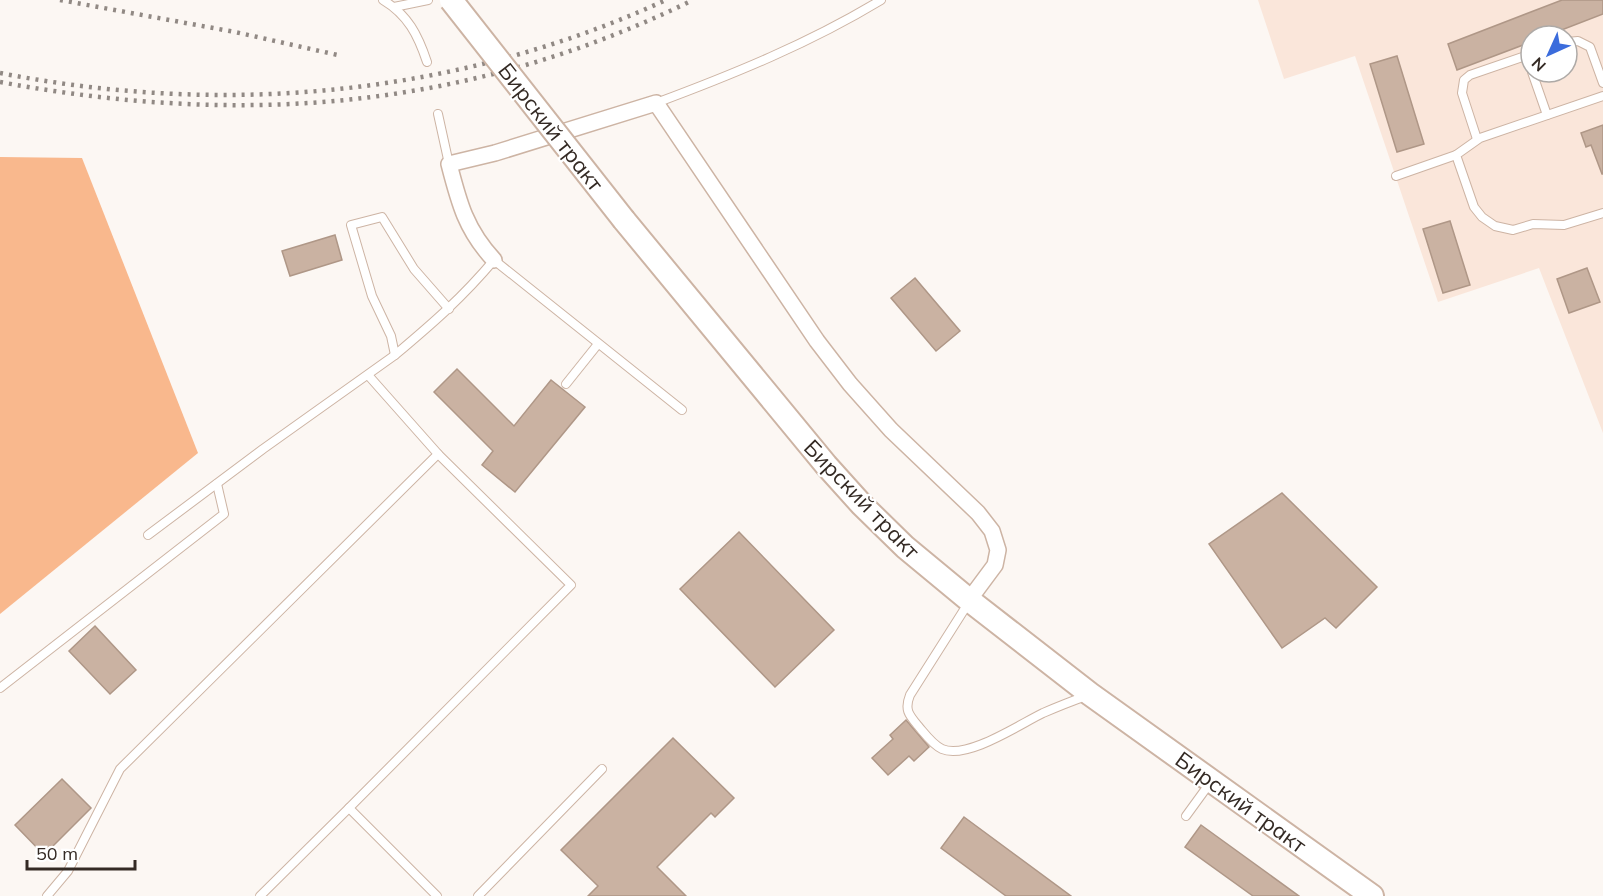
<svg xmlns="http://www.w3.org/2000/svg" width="1603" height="896" font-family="Mulish,sans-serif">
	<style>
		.built { fill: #fae6da; fill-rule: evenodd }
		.forest { fill: #f9b88d }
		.building { fill: #cab2a2; stroke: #af9787; stroke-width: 1.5 }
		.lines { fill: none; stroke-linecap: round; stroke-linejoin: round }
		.service-casing { stroke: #cdb4a4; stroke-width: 10 }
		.minor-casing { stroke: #cdb4a4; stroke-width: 18 }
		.primary-casing { stroke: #cdb4a4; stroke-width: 26 }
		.service { stroke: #fff; stroke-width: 8 }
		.minor { stroke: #fff; stroke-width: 15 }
		.primary { stroke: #fff; stroke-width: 22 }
		.rail { stroke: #918984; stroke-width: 4.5; stroke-dasharray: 3 6; stroke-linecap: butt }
		.primary-bridge-casing { stroke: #cdb4a4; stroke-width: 26; stroke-linecap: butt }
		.primary-bridge { stroke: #fff; stroke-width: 22 }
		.labels { text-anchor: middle; stroke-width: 4.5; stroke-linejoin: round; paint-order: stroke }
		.street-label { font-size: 22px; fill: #342a24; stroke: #fff }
	</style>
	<rect width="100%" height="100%" fill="#fcf7f3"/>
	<path class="built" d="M1258 0H1603V433L1539 268 1438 302 1355 56 1284 79ZM1531 36H1567V72H1531Z"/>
	<path class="forest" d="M0 157 82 158 198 453 0 614Z"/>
	<g class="building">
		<path d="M1562 0H1603V14L1546 36H1531V42L1457 70 1448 44Z"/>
		<path d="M1397 56 1424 144 1397 152 1370 64Z"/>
		<path d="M1603 125V174H1602L1591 145 1586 147 1581 133Z"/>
		<path d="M1450 221 1470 285 1443 293 1423 229Z"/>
		<path d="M335 235 342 260 290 276 282 251Z"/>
		<path d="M1587 268 1600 302 1569 313 1557 279Z"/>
		<path d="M915 278 960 331 936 351 891 298Z"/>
		<path d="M457 369 514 426 551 380 585 407 515 492 482 465 493 451 434 392Z"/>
		<path d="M1282 493 1377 587 1336 628 1325 618 1282 648 1209 544Z"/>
		<path d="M739 532 834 630 775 687 680 589Z"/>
		<path d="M95 626 136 670 110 694 69 651Z"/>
		<path d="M906 720 929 747 914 761 909 756 888 775 872 758 893 739 890 735Z"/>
		<path d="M673 738 734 798 715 817 711 813 657 867 686 896H588L598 886 561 850Z"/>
		<path d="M62 779 91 808 44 855 15 825Z"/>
		<path d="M964 817 1071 896H1006L941 848Z"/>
		<path d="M1201 825 1299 896H1253L1185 847Z"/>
	</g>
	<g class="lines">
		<g class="service-casing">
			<g id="service">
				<path d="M383 0C408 15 418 35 427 62"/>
				<path d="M394 7 428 0"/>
				<path d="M1567 42 1578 41 1590 47 1603 83"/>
				<path d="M1532 72 1547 115"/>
				<path d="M1603 96 1480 138 1456 155 1474 207 1482 217 1495 226 1513 230 1533 224 1564 225 1603 213"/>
				<path d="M656 103C734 74 810 43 881 0"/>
				<path d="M438 114 449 164"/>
				<path d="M1477 139 1462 93 1464 80 1470 75 1531 54"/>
				<path d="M1396 176 1456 155"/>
				<path d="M449 309 414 269 382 217 351 225 372 296 391 336 395 355C433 323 462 298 494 260L682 410"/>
				<path d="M566 384 598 344"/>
				<path d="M148 535 263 449 395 355"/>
				<path d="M969 602 910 695C904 710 909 715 919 727 925 734 933 745 942 749 967 760 1020 724 1043 713 1057 707 1072 701 1086 696"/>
				<path d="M0 688 224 514 217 484"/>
				<path d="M1186 816 1210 783"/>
				<path d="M47 896 68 871 120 769 438 454 368 375"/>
				<path d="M260 896 349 808"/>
				<path d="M437 896 349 808 571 585 438 454"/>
				<path d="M478 896 602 769"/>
			</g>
		</g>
		<g class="minor-casing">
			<path id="minor" d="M494 260C466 230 459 203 449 164L495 153 656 103 817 341 850 384 891 430 978 513 992 531 998 550 995 565 969 600"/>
		</g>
		<g class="primary-casing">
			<path id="primary" d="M624 220 826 465 862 505 905 547 969 600 1090 694 1372 896"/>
		</g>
		<use href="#service" class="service"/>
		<use href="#minor" class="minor"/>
		<use href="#primary" class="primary"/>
		<g class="rail">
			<path d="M60 0 235 32 342 56"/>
			<path d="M0 73C226 117 456 96 666 0"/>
			<path d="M0 82C243 127 468 110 693 0"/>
		</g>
		<g class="primary-bridge-casing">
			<path id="primary-bridge" d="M451 0 624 220"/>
		</g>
		<use href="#primary-bridge" class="primary-bridge"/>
	</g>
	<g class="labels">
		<g class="street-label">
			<text transform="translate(551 127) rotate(52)" y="8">Бирский тракт</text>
			<text transform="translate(862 499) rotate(46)" y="8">Бирский тракт</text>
			<text transform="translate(1241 802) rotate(36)" y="8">Бирский тракт</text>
		</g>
	</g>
	<g transform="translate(1549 54) rotate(225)"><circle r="28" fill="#ffffff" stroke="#aeaaa7" stroke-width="1.5"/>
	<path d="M0-4.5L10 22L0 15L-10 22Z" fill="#3b6cdc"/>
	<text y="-9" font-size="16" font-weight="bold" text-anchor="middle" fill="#342a24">N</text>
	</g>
	<path d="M27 860v9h108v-9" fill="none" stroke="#342a24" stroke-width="3"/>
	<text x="36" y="860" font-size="18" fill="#342a24" stroke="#ffffff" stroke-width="4.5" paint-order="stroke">50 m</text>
</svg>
